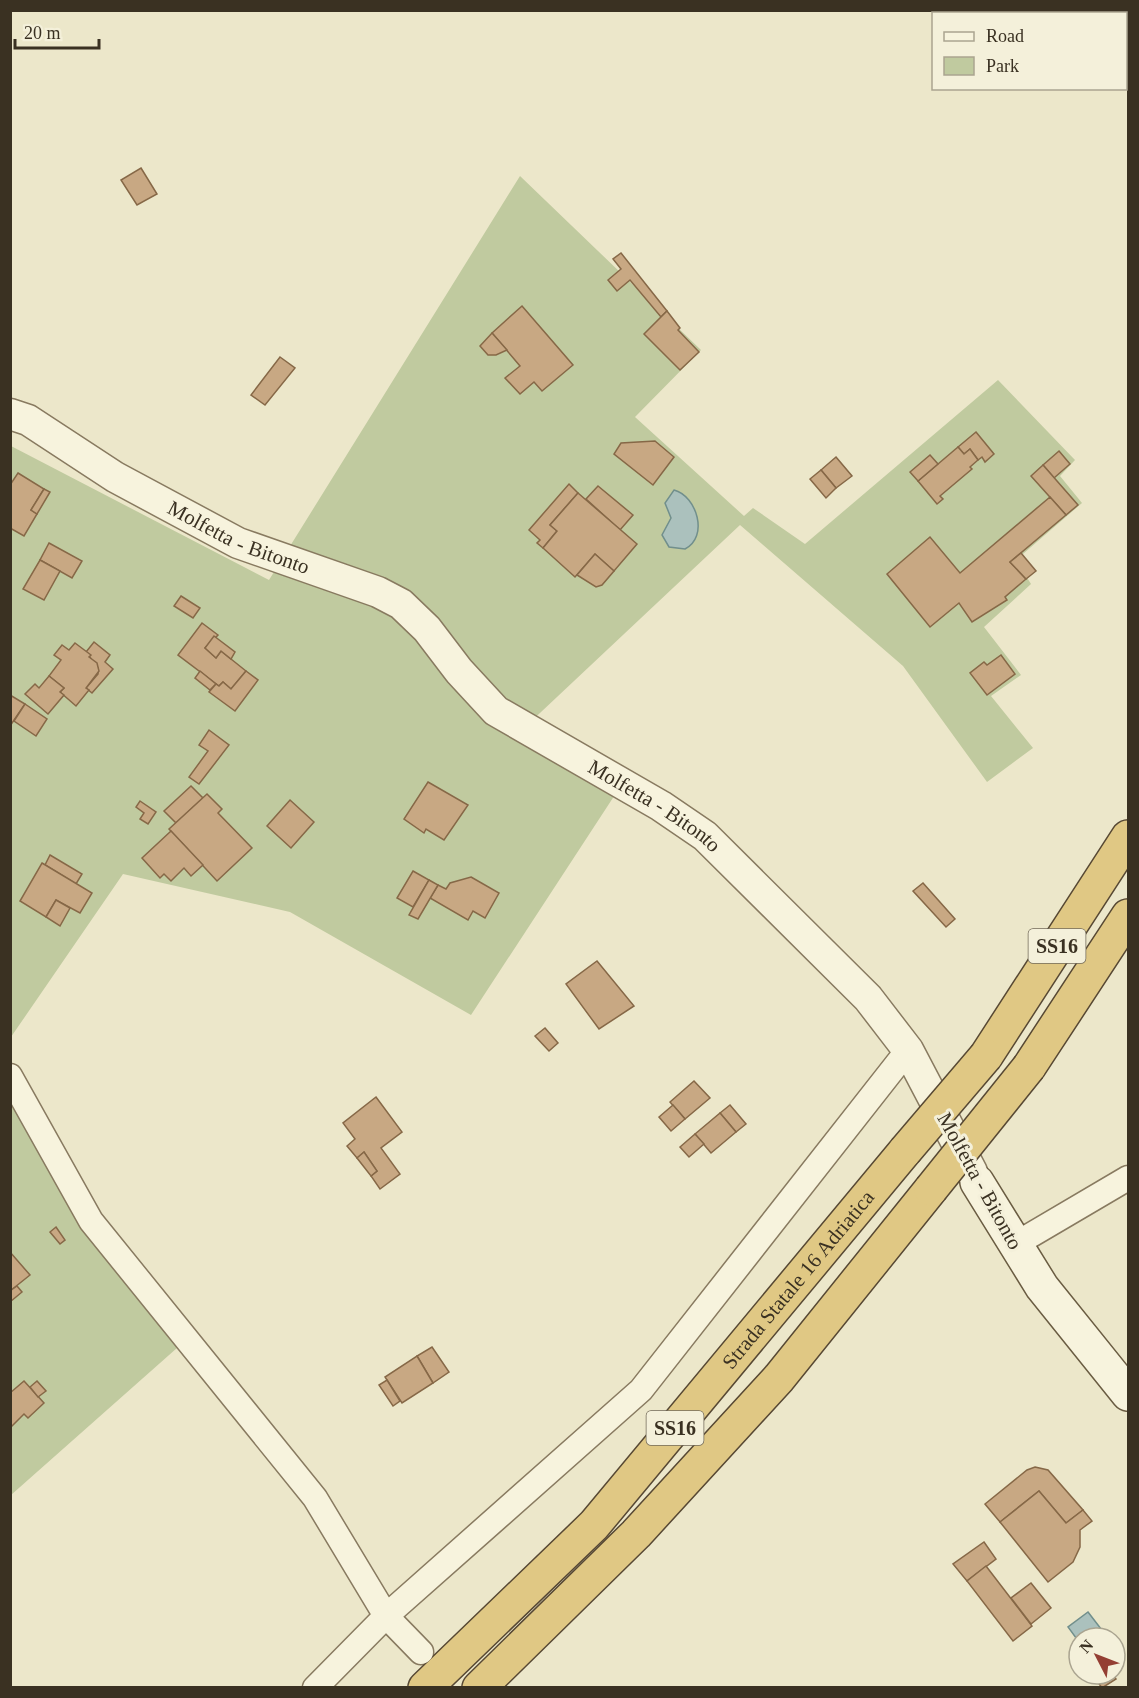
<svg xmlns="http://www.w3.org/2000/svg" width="1139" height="1698" font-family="'Times New Roman',serif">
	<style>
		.green { fill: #c0ca9f }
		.water { fill: #abc1bd; stroke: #718f8c; stroke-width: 1.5 }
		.building { fill: #c8a883; stroke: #866847; stroke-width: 1.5 }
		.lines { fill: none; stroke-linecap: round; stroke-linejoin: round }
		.minor-casing { stroke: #887a60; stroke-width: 27 }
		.tertiary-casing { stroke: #887a60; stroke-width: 33 }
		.secondary-casing { stroke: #6a5c42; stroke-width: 36 }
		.trunk-casing { stroke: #574833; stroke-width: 36 }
		.minor { stroke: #f7f3dd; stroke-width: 24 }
		.tertiary { stroke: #f7f3dd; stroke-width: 30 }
		.secondary { stroke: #f7f3dd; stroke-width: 33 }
		.trunk { stroke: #e0c884; stroke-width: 33 }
		.trunk-bridge-casing { stroke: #574833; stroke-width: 36; stroke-linecap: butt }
		.trunk-bridge { stroke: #e0c884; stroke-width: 33 }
		.labels { text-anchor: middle; stroke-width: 6; stroke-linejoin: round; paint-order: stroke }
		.shield { fill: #f4f0da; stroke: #726a59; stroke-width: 1.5 }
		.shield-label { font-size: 20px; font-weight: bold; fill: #3a3122 }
		.street-label { font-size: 21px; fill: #3a3122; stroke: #f4f0da }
	</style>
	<rect width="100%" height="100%" fill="#ece7ca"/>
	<g class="green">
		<path d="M520 176 701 350 635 417 744 516 753 508 805 544 998 380 1075 460 1060 476 1082 503 1016 560 1031 584 984 627 1021 675 991 696 1033 748 987 782 903 666 740 525 524 728 622 784 471 1015 290 912 123 874 11 1037V446L269 580Z"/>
		<path d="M10 1077 66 1178 186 1340 11 1495Z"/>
	</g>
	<g class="water">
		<path d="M674 490C697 496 709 537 685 549L669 547 662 535 671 518 665 503Z"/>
		<path d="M1088 1612 1108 1638H1079V1642L1068 1627Z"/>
	</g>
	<g class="building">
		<path d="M141 168 157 194 137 205 121 180Z"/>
		<path d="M621 253 667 311 661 317 630 280 617 291 608 280 621 269 613 259Z"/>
		<path d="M522 306 573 365 542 391 534 382 520 394 505 378 520 366 492 333Z"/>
		<path d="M667 311 680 328 678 330 699 352 680 370 644 334Z"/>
		<path d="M492 333 507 350 496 355H488L480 346Z"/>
		<path d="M280 357 295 368 265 405 251 395Z"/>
		<path d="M976 432 994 454 985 462 982 457 978 460 970 449 964 454 958 447Z"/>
		<path d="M655 441 674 457 653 485 614 454 621 443Z"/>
		<path d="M958 447 964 454 970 449 978 460 970 467 972 469 940 496 943 499 937 504 918 481Z"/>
		<path d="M1059 451 1070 464 1054 478 1043 465Z"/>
		<path d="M930 455 938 464 918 481 910 472Z"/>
		<path d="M836 457 852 476 836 488 821 470Z"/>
		<path d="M1043 465 1078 505 1066 515 1031 476Z"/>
		<path d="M821 470 836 488 826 498 810 479Z"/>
		<path d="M18 473 44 489 31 510 37 514 24 536 10 528V485Z"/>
		<path d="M569 484 578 493 550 525 557 531 543 548 537 543 540 540 529 530Z"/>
		<path d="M598 486 633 515 620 530 586 499Z"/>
		<path d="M44 489 50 492 37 514 31 510Z"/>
		<path d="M578 493 637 544 614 571 595 554 575 577 543 548 557 531 550 525Z"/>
		<path d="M1050 497 1066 515 1010 562 1026 579 1005 597 1007 600 972 622 959 603 930 627 887 574 930 537 960 573Z"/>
		<path d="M49 543 82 561 72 578 40 560Z"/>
		<path d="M1021 553 1036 571 1026 579 1010 562Z"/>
		<path d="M595 554 614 571 602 585 596 587 577 575Z"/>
		<path d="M40 560 60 571 44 600 23 589Z"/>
		<path d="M181 596 200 608 193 618 174 606Z"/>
		<path d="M202 623 218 635 205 648 216 658 221 651 246 671 231 689 223 682 219 686 178 655Z"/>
		<path d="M214 636 235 652 231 659 221 651 216 658 205 648Z"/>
		<path d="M94 642 110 655 105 662 113 669 92 693 86 688 98 674V668L86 652Z"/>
		<path d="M75 643 91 655 89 657 97 663 99 671 86 688 89 690 76 706 60 692 64 688 49 676 61 660 54 655 62 645 69 650Z"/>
		<path d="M1001 655 1015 674 987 695 970 673 984 662 987 665Z"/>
		<path d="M200 671 216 684 210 690 195 678Z"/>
		<path d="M246 671 258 680 235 711 209 692 216 684 219 686 223 682 231 689Z"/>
		<path d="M49 676 64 688 60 692 64 695 48 714 25 694 35 684 39 688Z"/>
		<path d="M10 695 25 704 10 726Z"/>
		<path d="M25 704 47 719 36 736 14 721Z"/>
		<path d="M209 730 229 745 199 784 189 777 208 751 199 745Z"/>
		<path d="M428 782 468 805 444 840 426 829 424 833 404 819Z"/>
		<path d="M191 786 203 798 176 823 164 811Z"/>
		<path d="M207 794 222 809 218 813 252 848 217 881 169 829Z"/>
		<path d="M290 800 314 822 291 848 267 826Z"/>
		<path d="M140 801 156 812 148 824 140 819 144 813 136 807Z"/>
		<path d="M171 831 203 865 191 876 184 868 171 881 164 874 160 878 142 858Z"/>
		<path d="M50 855 82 874 76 884 45 865Z"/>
		<path d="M42 863 92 893 80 913 56 900 46 917 20 901Z"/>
		<path d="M413 871 429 880 413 907 397 898Z"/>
		<path d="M471 877 499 893 485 918 473 911 468 920 430 898 438 885 446 889 450 883Z"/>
		<path d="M429 880 438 885 418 919 409 915Z"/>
		<path d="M923 883 955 919 946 927 913 891Z"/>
		<path d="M56 900 70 908 60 926 46 917Z"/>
		<path d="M597 961 634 1006 599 1029 566 984Z"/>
		<path d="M545 1028 558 1043 549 1051 535 1036Z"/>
		<path d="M694 1081 710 1098 685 1119 670 1102Z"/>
		<path d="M376 1097 402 1132 381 1148 400 1174 380 1189 371 1176 377 1171 364 1152 357 1158 347 1146 355 1139 343 1123Z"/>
		<path d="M673 1105 685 1119 671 1131 659 1117Z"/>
		<path d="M730 1105 746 1124 736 1132 720 1113Z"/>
		<path d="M720 1113 736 1132 711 1153 695 1134Z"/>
		<path d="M695 1134 704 1144 689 1157 680 1147Z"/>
		<path d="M364 1152 377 1171 371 1176 357 1158Z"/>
		<path d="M56 1227 65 1240 60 1244 50 1232Z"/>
		<path d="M10 1252 30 1275 10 1291Z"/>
		<path d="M17 1286 22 1292 10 1302V1291Z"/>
		<path d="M432 1347 449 1372 433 1383 417 1356Z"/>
		<path d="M417 1356 433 1383 402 1403 385 1377Z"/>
		<path d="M387 1380 400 1401 393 1406 379 1385Z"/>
		<path d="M24 1381 44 1403 28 1418 24 1414 11 1427 10 1393Z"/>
		<path d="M37 1381 46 1391 38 1397 30 1387Z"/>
		<path d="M1035 1467 1048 1470 1083 1510 1066 1523 1039 1491 1000 1522 985 1504 1027 1470Z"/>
		<path d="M1039 1491 1066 1523 1083 1510 1092 1521 1080 1530V1547L1073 1562 1048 1582 1000 1522Z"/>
		<path d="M984 1542 996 1559 967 1581 953 1564Z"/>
		<path d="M986 1566 1032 1626 1013 1641 967 1581Z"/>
		<path d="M1031 1583 1051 1608 1031 1624 1011 1598Z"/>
		<path d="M1092 1674H1113L1116 1679 1102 1688Z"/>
	</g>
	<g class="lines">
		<g class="minor-casing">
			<g id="minor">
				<path d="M10 1076 91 1221 315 1498 386 1616 421 1652"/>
				<path d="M1014 1245 1128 1178"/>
				<path d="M315 1688 386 1616 641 1390 908 1050"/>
			</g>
		</g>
		<g class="tertiary-casing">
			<g id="tertiary">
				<path id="s1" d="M10 414 28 420 115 477 238 543 378 592 401 604 427 629 459 671 496 711 661 806 705 836 868 998 908 1050 972 1172"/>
			</g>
		</g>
		<g class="secondary-casing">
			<path id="secondary" d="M977 1182 1042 1287 1128 1394"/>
		</g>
		<g class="trunk-casing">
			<g id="trunk">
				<path d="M986 1056 1128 837"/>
				<path d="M1029 1067 1128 916"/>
				<path id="s2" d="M425 1688 594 1525 905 1151"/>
				<path d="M479 1688 636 1534 779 1378 931 1189"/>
			</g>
		</g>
		<use href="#minor" class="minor"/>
		<use href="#tertiary" class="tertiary"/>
		<use href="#secondary" class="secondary"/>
		<use href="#trunk" class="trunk"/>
		<g class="trunk-bridge-casing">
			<g id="trunk-bridge">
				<path d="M905 1151 986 1056"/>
				<path d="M931 1189 1029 1067"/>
			</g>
		</g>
		<use href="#trunk-bridge" class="trunk-bridge"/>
	</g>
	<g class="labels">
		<g class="shield">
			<rect x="1028.5" y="929" width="57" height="34" rx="4.5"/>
			<rect x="646.5" y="1411" width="57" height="34" rx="4.5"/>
		</g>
		<g class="shield-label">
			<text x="1057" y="953">SS16</text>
			<text x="675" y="1435">SS16</text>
		</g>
		<g class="street-label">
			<text dy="7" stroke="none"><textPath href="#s1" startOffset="261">Molfetta - Bitonto</textPath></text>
			<text dy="7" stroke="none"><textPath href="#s1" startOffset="765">Molfetta - Bitonto</textPath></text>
			<text transform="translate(980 1181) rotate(61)" y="7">Molfetta - Bitonto</text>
			<text dy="7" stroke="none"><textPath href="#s2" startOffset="554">Strada Statale 16 Adriatica</textPath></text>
		</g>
	</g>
	<rect width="1139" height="1698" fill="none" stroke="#3a3122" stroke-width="24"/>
	<rect x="932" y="12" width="195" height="78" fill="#f4f0da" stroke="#aaa490" stroke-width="1.5"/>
	<rect x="944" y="32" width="30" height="9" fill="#f7f3dd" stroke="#aaa490" stroke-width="1.5"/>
	<text x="986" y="42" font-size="18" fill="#3a3122">Road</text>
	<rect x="944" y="57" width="30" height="18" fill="#c0ca9f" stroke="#aaa490" stroke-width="1.5"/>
	<text x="986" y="72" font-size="18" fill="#3a3122">Park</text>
	<g transform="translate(1097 1656) rotate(312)"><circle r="28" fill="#f4f0da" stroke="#aaa490" stroke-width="1.5"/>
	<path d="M0-4.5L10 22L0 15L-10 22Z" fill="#943f33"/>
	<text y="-9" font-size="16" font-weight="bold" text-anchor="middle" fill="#3a3122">N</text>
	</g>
	<path d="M15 39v9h84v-9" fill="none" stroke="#3a3122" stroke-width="3"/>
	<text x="24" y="39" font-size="18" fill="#3a3122" stroke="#f4f0da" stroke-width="4.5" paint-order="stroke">20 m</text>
</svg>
